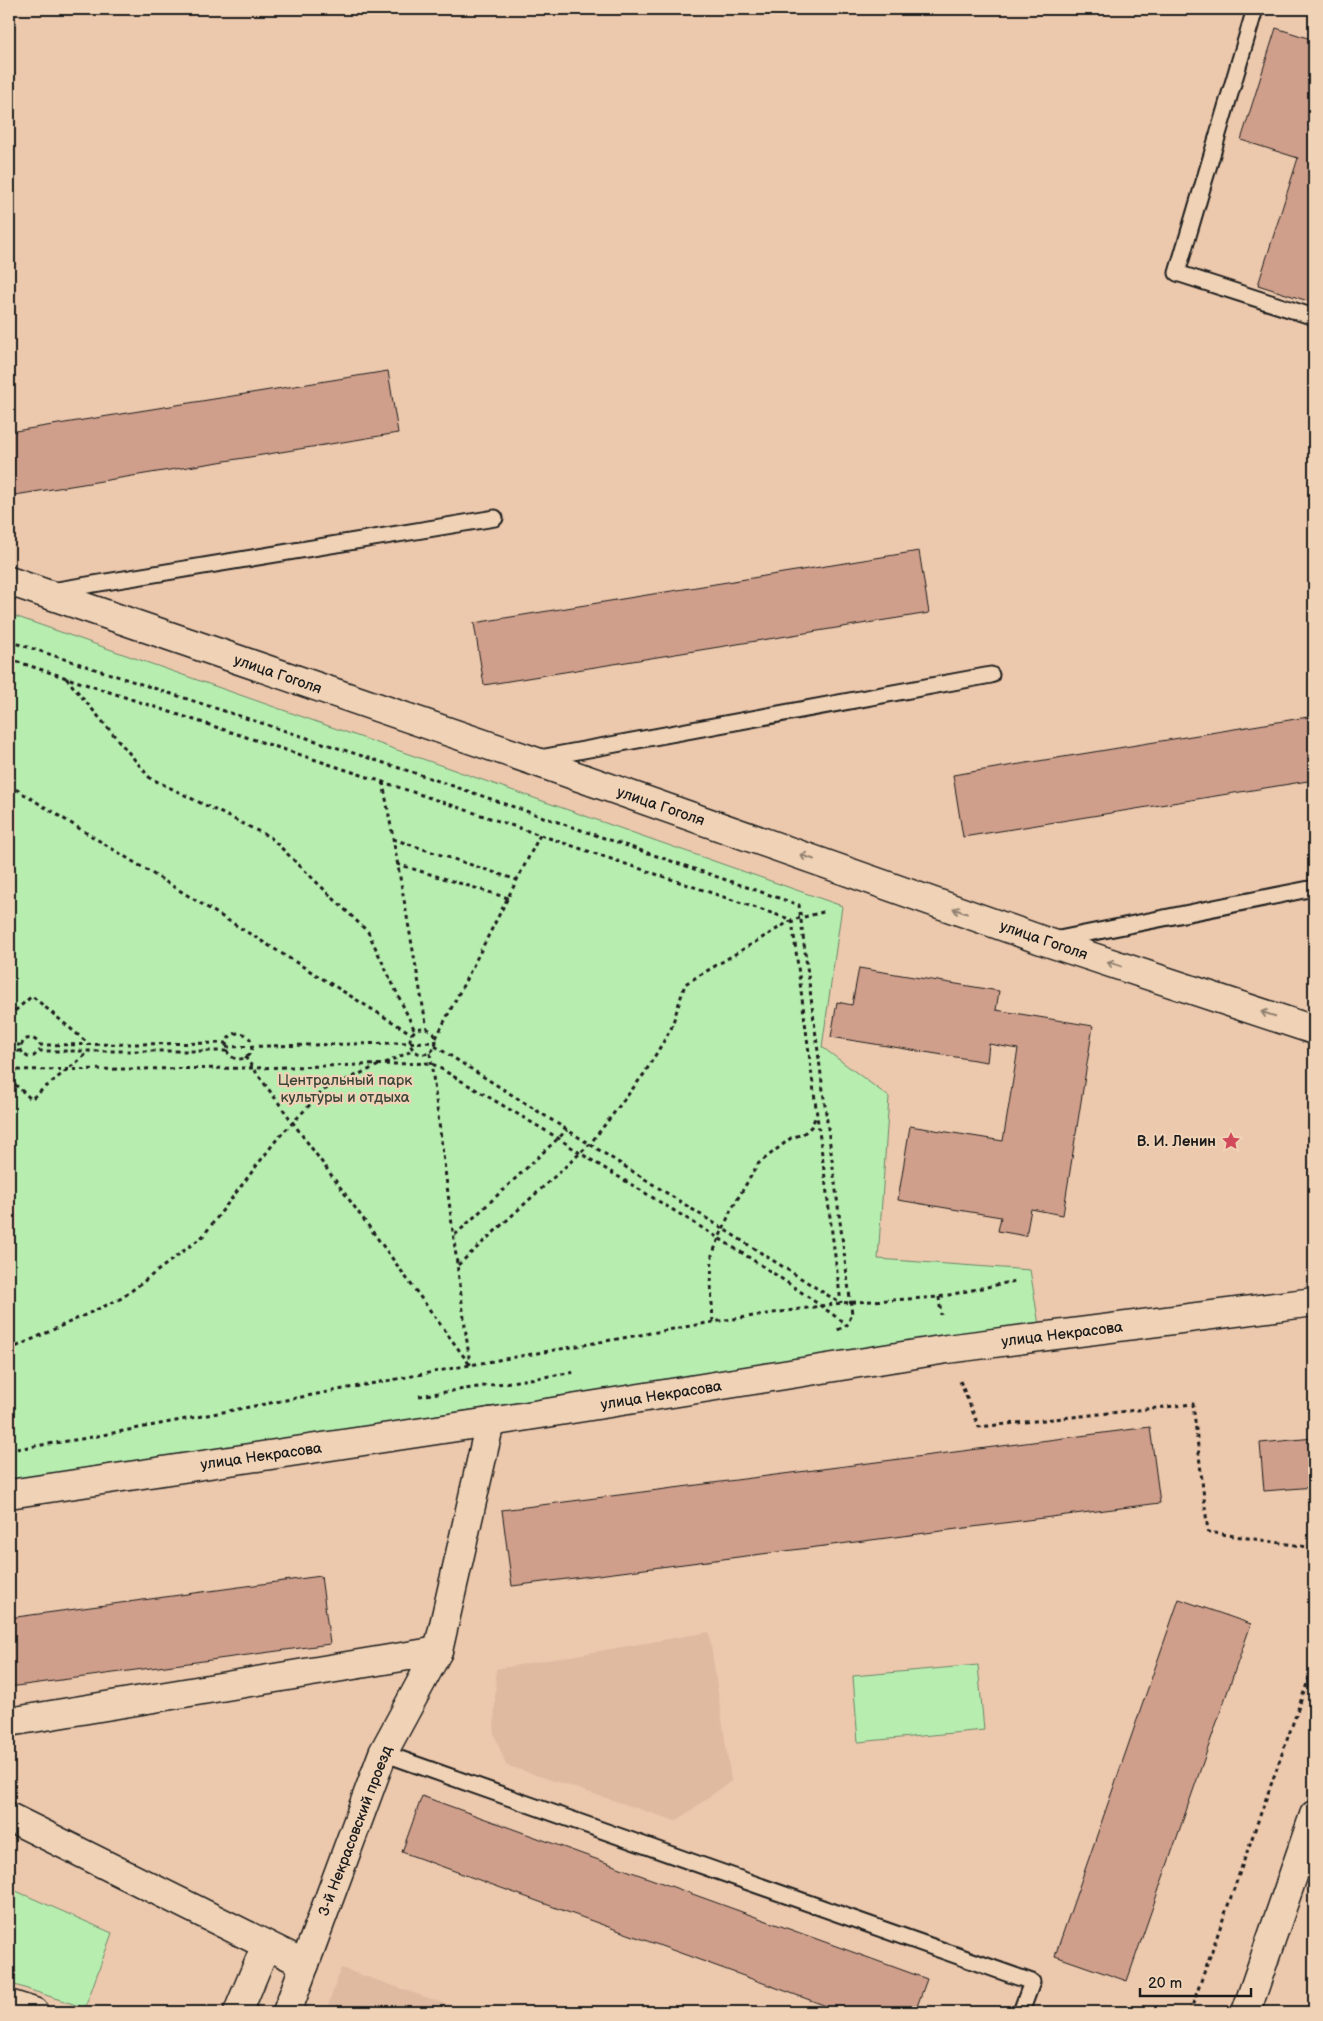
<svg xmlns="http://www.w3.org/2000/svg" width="1323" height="2021" font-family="'Balsamiq Sans',sans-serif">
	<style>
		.built { fill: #dfb9a0 }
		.green { fill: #b7eeb0; stroke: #6a8566 }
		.building { fill: #cf9f8b; stroke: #1c1c1c }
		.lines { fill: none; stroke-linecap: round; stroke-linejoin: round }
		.lane-casing { stroke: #1c1c1c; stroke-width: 19 }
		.street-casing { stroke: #1c1c1c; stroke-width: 31 }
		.path { stroke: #1c1c1c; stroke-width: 3; stroke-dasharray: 4 4; stroke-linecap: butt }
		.lane { stroke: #f0d3b6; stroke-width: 15 }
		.street { stroke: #f0d3b6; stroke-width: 28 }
		.oneway { stroke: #918171 }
		.labels { text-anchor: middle; stroke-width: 4.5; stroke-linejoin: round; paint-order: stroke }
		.street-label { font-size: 15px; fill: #1c1c1c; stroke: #f0d3b6 }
		.park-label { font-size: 15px; fill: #3b463a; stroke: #f0d3b6 }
		.poi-label { font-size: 15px; font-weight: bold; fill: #1c1c1c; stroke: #f0d3b6; text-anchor: end }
	</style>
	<rect width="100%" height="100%" fill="#ecc8ad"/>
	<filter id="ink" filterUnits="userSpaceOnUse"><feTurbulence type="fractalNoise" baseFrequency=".02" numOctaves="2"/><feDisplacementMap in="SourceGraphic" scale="10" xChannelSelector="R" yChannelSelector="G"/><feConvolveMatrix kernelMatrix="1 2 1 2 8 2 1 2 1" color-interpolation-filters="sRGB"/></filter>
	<g filter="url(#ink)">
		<g class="built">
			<path d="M709 1632 731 1781 676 1821 506 1765 494 1733 496 1669Z"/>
			<path d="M341 1968 469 2012H326Z"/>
		</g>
		<g class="green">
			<path d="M9 614 842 906 822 1047 889 1097 878 1259 1030 1270 1039 1325 944 1336 9 1482Z"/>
			<path d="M978 1665 984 1730 858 1742 853 1676Z"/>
			<path d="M9 1888 112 1933 85 2008 9 1983Z"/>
		</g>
		<g class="building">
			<path d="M1276 28 1314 40V303L1258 285 1298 158 1241 140Z"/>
			<path d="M388 371 398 433 9 496V432Z"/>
			<path d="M919 551 929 613 484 685 474 623Z"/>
			<path d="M1314 716V780L963 837 953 775Z"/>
			<path d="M859 968 999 991 996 1010 1093 1026 1063 1215 1031 1209 1026 1236 998 1231 1001 1217 898 1200 910 1126 1003 1141 1018 1049 989 1044 987 1062 831 1037 837 1002 852 1005Z"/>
			<path d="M1150 1427 1160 1503 512 1586 502 1510Z"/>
			<path d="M1314 1438V1487L1264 1491 1260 1443Z"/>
			<path d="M321 1576 330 1644 9 1687V1618Z"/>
			<path d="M1179 1599 1251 1624 1127 1981 1055 1956Z"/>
			<path d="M422 1796 927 1979 915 2012H843L402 1852Z"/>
		</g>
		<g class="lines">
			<g class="lane-casing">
				<g id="lane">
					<path d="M1255 9 1177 273 1314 317"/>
					<path d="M51 591 495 518"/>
					<path d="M540 758 991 675"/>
					<path d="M1054 940 1314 888"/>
					<path d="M383 1753 1032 1982 1021 2012"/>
				</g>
			</g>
			<g class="street-casing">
				<g id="street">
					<path d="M9 581 531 760 1047 942 1314 1030"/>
					<path d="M9 1494 490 1422 947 1349 1314 1302"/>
					<path d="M9 1722 438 1651"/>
					<path d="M9 1817 305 1964"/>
					<path d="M9 2004 34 2012"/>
					<path d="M238 2012 266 1945"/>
					<path d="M287 2012 383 1753 438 1651 490 1422"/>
					<path d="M1246 2012 1314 1815"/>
				</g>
			</g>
			<g class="path">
				<path d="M9 641 424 776 799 905 852 1314 847 1325 836 1331"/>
				<path d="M9 659 383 782 792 920"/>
				<path d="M66 678 150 778 270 837 368 932 415 1031"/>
				<path d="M383 782 427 1029"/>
				<path d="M9 785 412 1034"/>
				<path d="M393 839 517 880"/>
				<path d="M397 864 508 898"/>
				<path d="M792 920 841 1303"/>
				<path d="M9 1016 32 996 90 1045"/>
				<circle cx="423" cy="1041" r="13"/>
				<circle cx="239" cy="1046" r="13"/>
				<path d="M436 1038 540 835"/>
				<path d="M227 1043 40 1045C35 1038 31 1037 24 1040L20 1048 23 1054 28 1057 34 1056 39 1051H227"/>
				<path d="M9 1045H20"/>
				<path d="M435 1046 840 1303"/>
				<path d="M226 1047 436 1042"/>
				<path d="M9 1051H20"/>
				<path d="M430 1053 470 1365"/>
				<path d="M245 1057 470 1365"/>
				<path d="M385 1063 414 1050"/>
				<path d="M9 1070 253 1068 431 1063 558 1138 580 1153C670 1209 763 1262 847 1325"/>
				<path d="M9 1079 31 1099 89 1052"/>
				<path d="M455 1235 567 1130"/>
				<path d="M458 1265 590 1144 644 1074 671 1029 685 984 792 920 827 911"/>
				<path d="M939 1297 941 1315"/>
				<path d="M713 1322 711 1285 712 1255 731 1210 758 1164 791 1138 803 1134 811 1127 816 1116"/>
				<path d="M9 1350 122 1298 203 1236 277 1139 324 1090 379 1065"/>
				<path d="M960 1381 979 1427 1193 1404 1208 1532 1314 1548"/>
				<path d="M419 1396 576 1372"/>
				<path d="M9 1450 81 1439 470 1365 713 1322 841 1303 939 1297 1015 1281"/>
				<path d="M1190 2012 1314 1664"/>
			</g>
			<use href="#lane" class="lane"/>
			<use href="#street" class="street"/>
		</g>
		<defs><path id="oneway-shaft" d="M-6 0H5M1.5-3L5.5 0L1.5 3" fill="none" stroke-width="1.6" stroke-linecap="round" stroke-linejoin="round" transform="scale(1.25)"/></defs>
		<g class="oneway">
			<use href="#oneway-shaft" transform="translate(807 857) rotate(-161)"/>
			<use href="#oneway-shaft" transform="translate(960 911) rotate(-161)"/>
			<use href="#oneway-shaft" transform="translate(1114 964) rotate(-162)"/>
			<use href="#oneway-shaft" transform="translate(1268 1014) rotate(-162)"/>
		</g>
	</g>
	<defs>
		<g id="sight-bare" transform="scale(1.5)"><path d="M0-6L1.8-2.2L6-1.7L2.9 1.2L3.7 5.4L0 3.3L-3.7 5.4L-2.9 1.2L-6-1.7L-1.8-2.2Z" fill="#d1495b" stroke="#f0d3b6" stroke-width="2.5" paint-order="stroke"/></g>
	</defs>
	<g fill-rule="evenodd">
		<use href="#sight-bare" x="1231" y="1141"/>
	</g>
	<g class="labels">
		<g class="street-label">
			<text transform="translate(278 674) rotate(19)" y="5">улица Гоголя</text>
			<text transform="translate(661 806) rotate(19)" y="5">улица Гоголя</text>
			<text transform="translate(1044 940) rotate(19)" y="5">улица Гоголя</text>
			<text transform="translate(1062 1334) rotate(-7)" y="5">улица Некрасова</text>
			<text transform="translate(661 1395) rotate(-9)" y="5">улица Некрасова</text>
			<text transform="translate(261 1456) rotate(-8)" y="5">улица Некрасова</text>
			<text transform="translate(355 1831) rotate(-69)" y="5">3-й Некрасовский проезд</text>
		</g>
		<g class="park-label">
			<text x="345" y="1085">Центральный парк<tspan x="345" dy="17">культуры и отдыха</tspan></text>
		</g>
		<g class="poi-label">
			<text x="1216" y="1146">В. И. Ленин</text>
		</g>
	</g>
	<rect width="1323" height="2021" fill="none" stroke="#f0d3b6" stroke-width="30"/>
	<rect x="15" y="15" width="1293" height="1991" fill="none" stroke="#1c1c1c" stroke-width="2" filter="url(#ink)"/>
	<path d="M1140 1988v8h111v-8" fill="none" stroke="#1c1c1c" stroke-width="2.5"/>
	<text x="1148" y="1988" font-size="15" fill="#1c1c1c" stroke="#f0d3b6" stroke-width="4" paint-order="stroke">20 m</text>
</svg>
